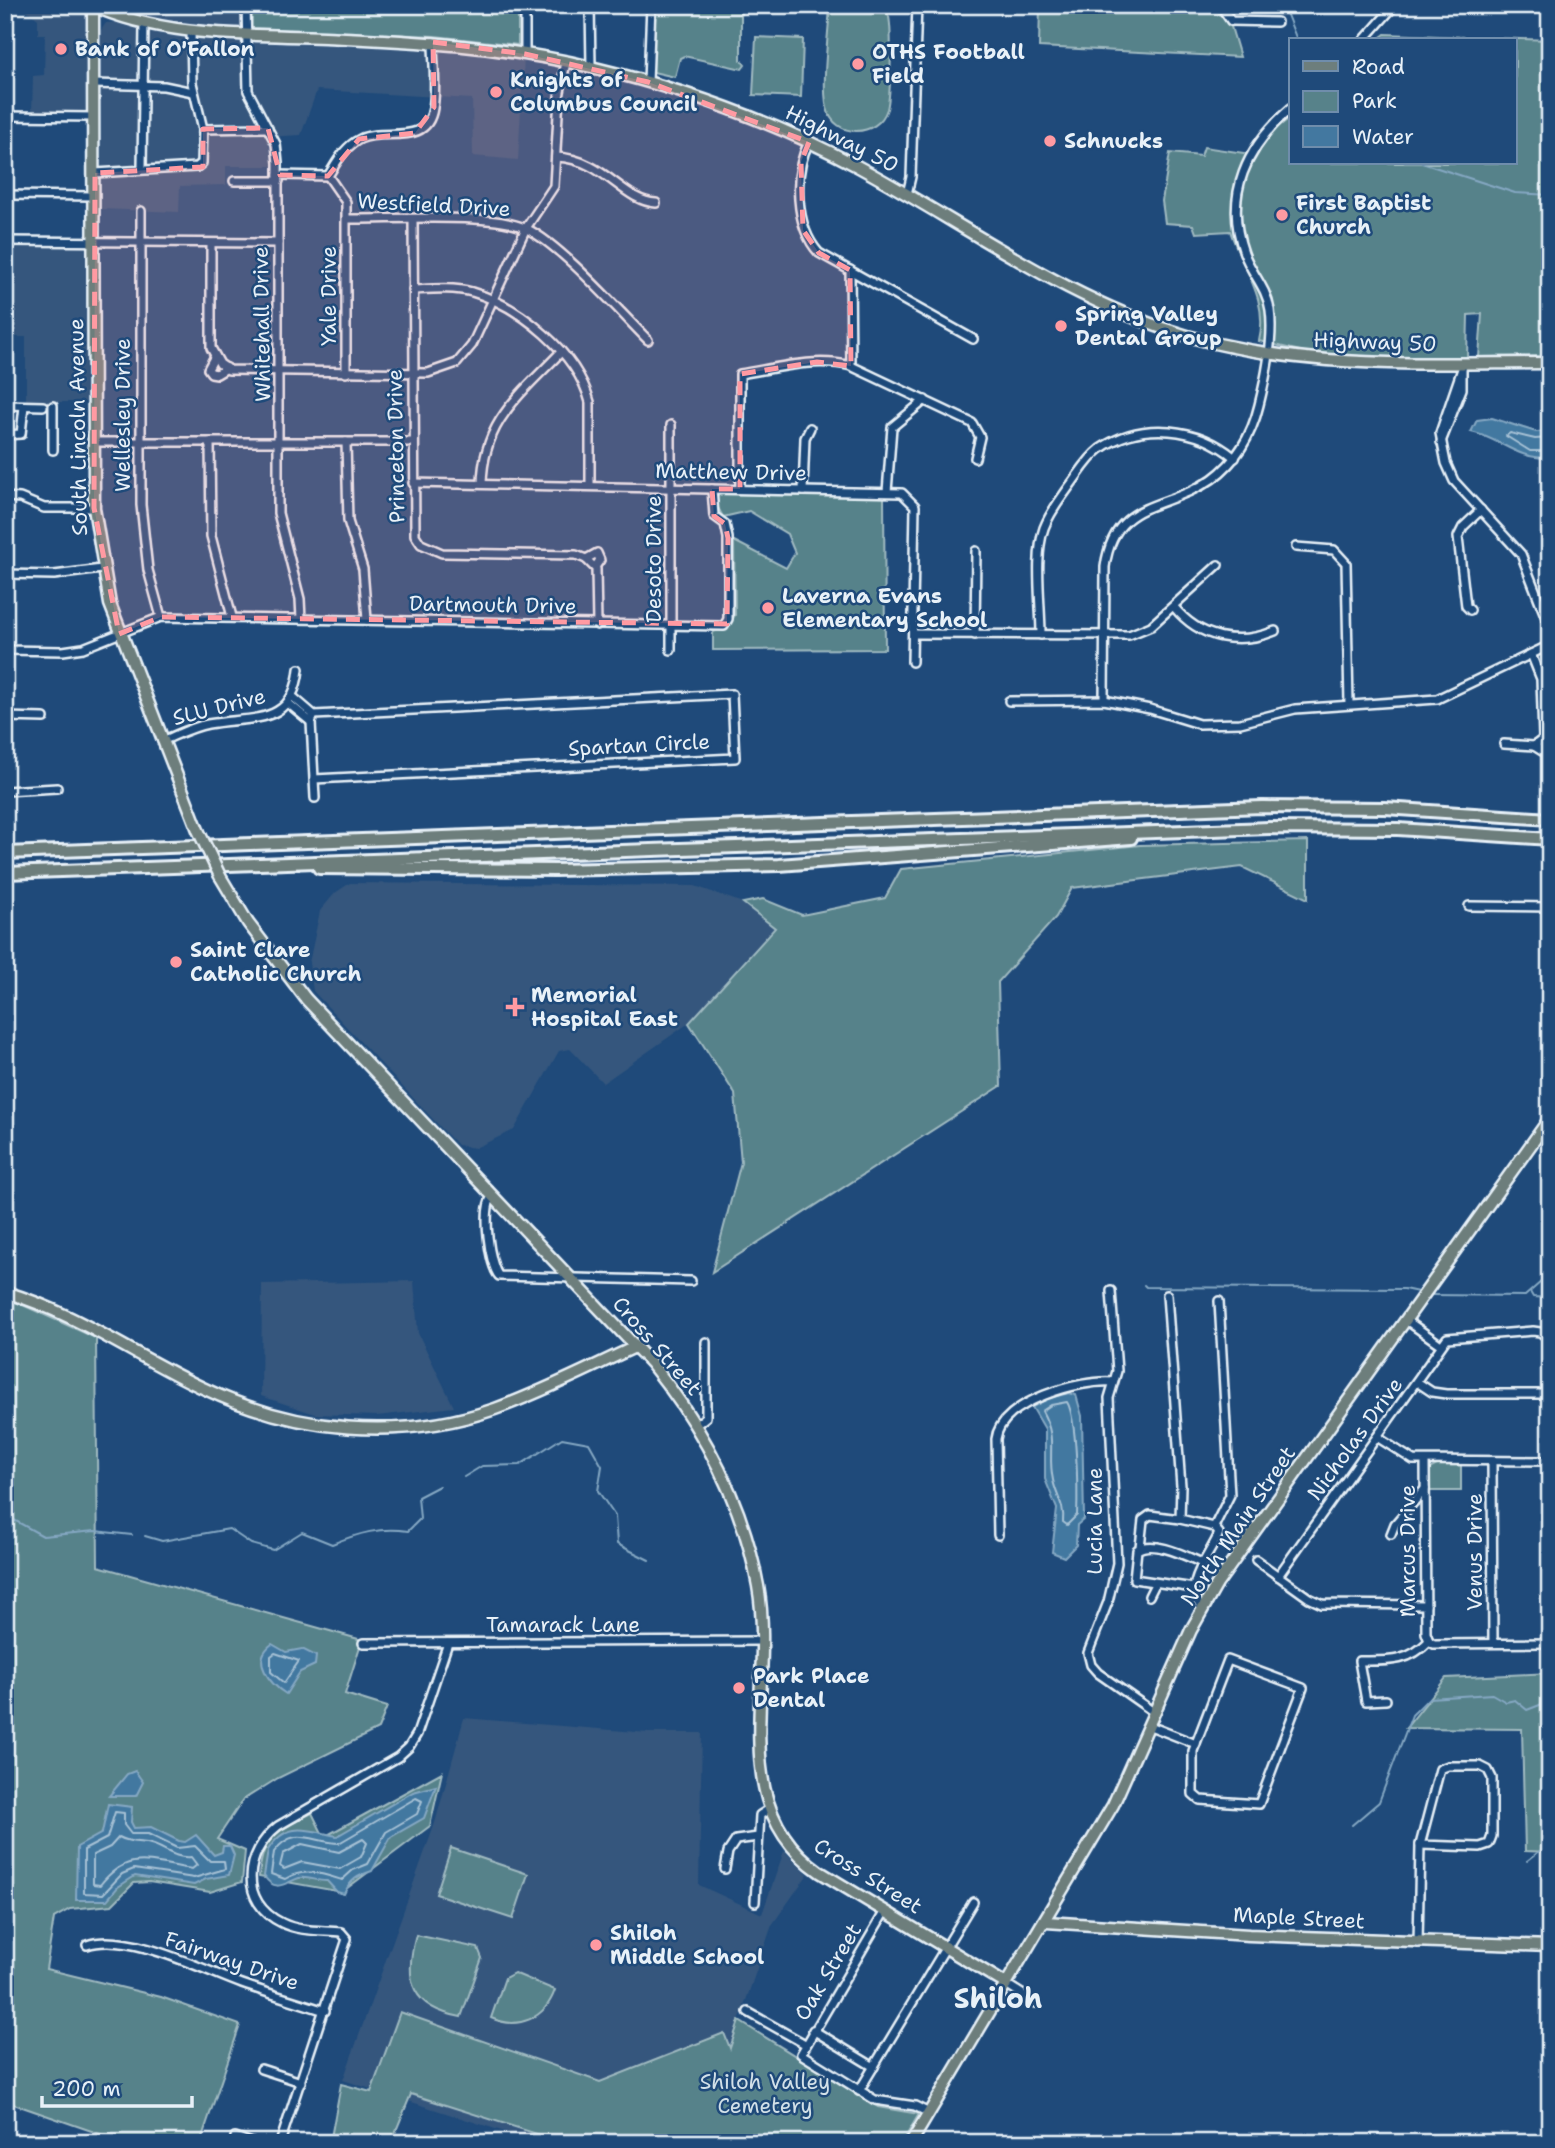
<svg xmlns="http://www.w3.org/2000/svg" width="1555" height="2148" font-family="'Shantell Sans',sans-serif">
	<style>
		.built { fill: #34567d }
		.green { fill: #57828a; stroke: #a0bac1; stroke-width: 2 }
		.water { fill: #4378a0; stroke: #85a8c3; stroke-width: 2 }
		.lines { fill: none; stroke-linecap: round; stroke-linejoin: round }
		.shore { stroke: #a6c1d5; stroke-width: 2 }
		.stream { stroke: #85a8c3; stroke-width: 2 }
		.minor-casing { stroke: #e8f1f8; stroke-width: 12 }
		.major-casing { stroke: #e8f1f8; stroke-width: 15 }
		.highway-casing { stroke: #e8f1f8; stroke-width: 16 }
		.minor { stroke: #1f4a7a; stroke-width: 7 }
		.major { stroke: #6d7e7c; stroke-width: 10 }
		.highway { stroke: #6d7e7c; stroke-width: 10 }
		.major-bridge-casing { stroke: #e8f1f8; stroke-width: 15; stroke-linecap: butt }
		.major-bridge { stroke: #6d7e7c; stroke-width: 10 }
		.marked { fill: #ff9aa2; fill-opacity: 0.2; stroke: #ff9aa2; stroke-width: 5; stroke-dasharray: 14 9; stroke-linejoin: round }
		.poi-dot { fill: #ff9aa2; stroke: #1f4a7a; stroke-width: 2.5 }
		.labels { text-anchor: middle; stroke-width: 5; stroke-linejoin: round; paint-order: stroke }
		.poi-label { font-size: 21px; font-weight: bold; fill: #e8f1f8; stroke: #1f4a7a; text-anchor: start }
		.street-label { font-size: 21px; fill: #e8f1f8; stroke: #1f4a7a }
		.park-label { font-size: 21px; fill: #d2e0e8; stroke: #1f4a7a }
		.district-label { font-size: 28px; font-weight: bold; fill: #e8f1f8; stroke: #1f4a7a }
	</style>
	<rect width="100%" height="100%" fill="#1f4a7a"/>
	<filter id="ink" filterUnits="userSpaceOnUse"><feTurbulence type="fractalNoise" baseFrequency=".0143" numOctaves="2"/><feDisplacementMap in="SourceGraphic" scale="14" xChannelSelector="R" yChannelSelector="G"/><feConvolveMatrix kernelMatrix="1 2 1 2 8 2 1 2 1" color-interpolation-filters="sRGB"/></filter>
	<g filter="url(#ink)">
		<g class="built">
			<path d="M20 5H78L86 10V113L32 112 33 76 44 75 45 34H38V19Z"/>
			<path d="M108 5H242V25L237 29 183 27 126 14Z"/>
			<path d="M115 22 185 36 414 45 524 58 518 160 473 156 472 99 317 90 301 135 267 137 273 166H226V185L180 186 179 212 101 209V30L106 23Z"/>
			<path d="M5 245 84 246 88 249V402H26V337H5Z"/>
			<path d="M350 883 695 886 743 903 776 928 689 1023 603 1083 570 1049 559 1051 514 1130 475 1148 457 1145 313 991 309 963 320 911 335 893Z"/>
			<path d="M414 1281 418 1333 454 1407 377 1416 315 1414 261 1396 262 1284Z"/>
			<path d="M464 1718 649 1733H702L699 1885 762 1914 784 1851 808 1874 772 1925 697 2143H539L343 2080 435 1823Z"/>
		</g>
		<g class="green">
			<path d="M252 5H518V45L434 36 251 28Z"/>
			<path d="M655 5H741V60L745 65 742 69 684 56 680 58 675 77 653 72Z"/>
			<path d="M830 5H884L889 17C892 32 891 94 887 109 878 138 834 139 827 108 821 84 829 32 830 5Z"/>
			<path d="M1040 5H1220L1229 20 1240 57 1039 47Z"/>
			<path d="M1385 34 1550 40V356L1479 357 1482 314 1468 315 1467 359 1431 357 1366 361 1329 358 1259 341C1269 299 1243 269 1230 231L1196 233 1193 225 1165 223 1162 201 1170 153 1201 156 1204 147 1257 155 1274 130 1291 117V163H1515V40H1377Z"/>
			<path d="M756 37 803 39 801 97 753 95Z"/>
			<path d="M724 493 884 496 885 649 713 650V632L728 627 735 615 734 541 786 568 795 553 787 534 749 511 723 517 716 504 717 496Z"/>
			<path d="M1308 841V899L1242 867 1072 888 1056 917 998 982 1001 1086 712 1272 741 1162 735 1094 689 1023 775 928 743 903 763 899 802 915 885 898 901 869 1140 845Z"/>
			<path d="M5 1297 96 1338 98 1566 362 1640 345 1694 387 1707 378 1729 278 1778 243 1800 217 1839 245 1851 242 1882 210 1892 149 1882 134 1883 112 1905 70 1909 54 1918 46 1969 161 1997 240 2025 200 2143H126L5 2101Z"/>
			<path d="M1439 1464 1461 1465V1491H1429V1469Z"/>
			<path d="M1550 1673V1852L1525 1851 1522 1729 1406 1728 1446 1678Z"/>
			<path d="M442 1772 430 1826 342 1892 259 1877C262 1834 278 1832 312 1813L324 1837Z"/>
			<path d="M451 1848 528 1874 513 1919 436 1894Z"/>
			<path d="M416 1935 478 1948 482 1958 461 2017C412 2008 403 1982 416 1935Z"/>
			<path d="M514 1973 555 1990C545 2019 518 2030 491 2018L505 1978Z"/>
			<path d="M400 2012 600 2082 724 2033 730 2048 739 2021 878 2107 919 2114 902 2143H565L411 2094 391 2143H330L341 2084 371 2092Z"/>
		</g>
		<g class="water">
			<path d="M1492 418 1536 432 1550 431V458C1515 459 1502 439 1471 432L1477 420Z"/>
			<path d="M1069 1393 1076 1395 1082 1416 1084 1519 1077 1525 1076 1545 1064 1557 1052 1552 1057 1509 1045 1479V1429L1032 1407 1049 1398Z"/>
			<path d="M272 1644 286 1652 302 1649 316 1656 315 1665 300 1672 286 1694C270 1684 250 1660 272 1644Z"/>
			<path d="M135 1771 143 1782 136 1796H109L127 1774Z"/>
			<path d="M436 1786 424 1818 391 1837 372 1871C357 1876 351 1879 344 1894L337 1892 327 1881C319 1882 307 1876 299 1878 286 1882 276 1894 264 1876L268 1850C287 1819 310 1831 337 1836L413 1792Z"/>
			<path d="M108 1804 132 1807 131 1822 134 1828 151 1827 179 1841 185 1842 196 1835 214 1855 222 1852 223 1846H230L234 1855 229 1875 206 1879 194 1885 135 1876 118 1887 107 1900H76L77 1847 102 1833Z"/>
		</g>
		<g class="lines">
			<g class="shore">
				<path d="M1550 438 1535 439 1510 433 1506 436 1530 451H1550"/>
				<path d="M1067 1402C1077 1418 1078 1492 1077 1515L1067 1525 1063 1522C1065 1505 1056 1496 1053 1480 1047 1452 1058 1440 1042 1411L1051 1405Z"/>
				<path d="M275 1653 299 1661 284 1683 271 1672V1656Z"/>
				<path d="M416 1798 422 1801 417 1814 386 1832 368 1864 353 1870 342 1880C323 1874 304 1867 285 1879L271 1874 274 1852C295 1824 313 1843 339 1843Z"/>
				<path d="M115 1812 124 1813V1825L131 1834H148L177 1848 195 1846 210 1861H224L225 1869 194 1878 134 1869 122 1874 103 1894 84 1893V1850L107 1838Z"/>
				<path d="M119 1837C130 1843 136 1841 147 1843 164 1846 172 1859 191 1857L197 1865 192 1869C153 1864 129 1848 100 1885L93 1884V1855L110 1847Z"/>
				<path d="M363 1839 367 1843 361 1857 340 1869 302 1862 284 1869 280 1866 283 1854 302 1844 339 1852Z"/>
			</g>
			<g class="stream">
				<path d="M1283 5 1297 40"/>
				<path d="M1422 163 1515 193 1550 195"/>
				<path d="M1144 1285 1146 1287 1404 1289 1418 1292"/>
				<path d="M1530 1292 1533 1297 1550 1298"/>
				<path d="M1431 1295 1525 1296 1550 1274"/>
				<path d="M464 1477 482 1466 520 1465 562 1438 589 1443 602 1466 598 1491 615 1516 617 1544 649 1560"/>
				<path d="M5 1515 43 1536 95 1531 132 1535"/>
				<path d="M145 1536 162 1541 229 1529 251 1544 273 1550 302 1532 332 1544C359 1533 380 1527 408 1531L420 1519 418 1497 439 1486"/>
				<path d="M1352 1825 1379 1802 1412 1715 1429 1698 1492 1694 1506 1702 1515 1700 1527 1710 1550 1701"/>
				<path d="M1527 1861 1550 1843"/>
			</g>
			<g class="minor-casing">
				<g id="minor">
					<path d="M246 5 248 91 276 144 278 163V513L300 599 301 619"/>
					<path d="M590 5 591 67"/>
					<path d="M1220 5 1231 21 1277 22"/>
					<path d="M1364 40 1395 5"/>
					<path d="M525 54V5"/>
					<path d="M648 82 651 5"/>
					<path d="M94 84 164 86 193 92"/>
					<path d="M5 116 94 117"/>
					<path d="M203 129 268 128"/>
					<path d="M809 142C793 173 795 227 819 253L973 339"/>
					<path d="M556 157C605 159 622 201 656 203"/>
					<path d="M142 168 144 24"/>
					<path d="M95 173 197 167 202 163 203 129 192 83 191 32"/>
					<path d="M278 175 328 176"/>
					<path d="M328 176C337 162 344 147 360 139 384 127 427 148 433 108 437 87 433 63 433 42"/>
					<path d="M328 176 346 202V373"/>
					<path d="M234 181H279"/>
					<path d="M907 194 911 177 917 5"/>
					<path d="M5 195 94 196"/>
					<path d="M141 211V505L148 570 161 617"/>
					<path d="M347 219C389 220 492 212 527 229 562 246 618 310 648 340"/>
					<path d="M413 220 415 535 421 544 442 553 576 555 586 559 596 569 597 625"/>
					<path d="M5 241 278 243"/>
					<path d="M211 244V348L220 364 229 370 428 373 457 363 472 345 526 228 554 186 559 97 566 62"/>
					<path d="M850 270 851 366"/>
					<path d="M413 290C432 289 453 287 472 292 520 306 577 353 590 402V486"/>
					<path d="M215 356 208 369 211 373 217 374 227 368"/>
					<path d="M1464 363 1440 433 1446 463 1454 481 1521 554 1550 628"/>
					<path d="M5 405 43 406"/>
					<path d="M5 435 21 434 24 406"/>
					<path d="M95 442H412"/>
					<path d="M210 442 211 536 232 617"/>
					<path d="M346 442 348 521 363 569 367 620"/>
					<path d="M1441 442 1462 389V371"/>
					<path d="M53 450V406"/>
					<path d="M413 483 902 493 915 506 912 662"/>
					<path d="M482 484C483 421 520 395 561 352"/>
					<path d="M740 489V374C777 368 815 357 851 366L972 423 980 437 975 458"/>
					<path d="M803 491 805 438 810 428"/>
					<path d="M887 492 892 427 925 400"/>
					<path d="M5 497 20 498 44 508H94"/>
					<path d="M1296 547 1334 550 1346 563 1349 704"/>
					<path d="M586 559 597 553 600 560 595 567"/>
					<path d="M5 574 54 575 102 569"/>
					<path d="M1174 607C1200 639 1238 646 1275 631"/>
					<path d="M1470 610 1466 606 1458 537 1463 527 1481 510"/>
					<path d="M914 634 1129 635 1151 626 1218 565"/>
					<path d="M975 635 976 551"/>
					<path d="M1041 635C1041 605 1034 556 1044 528 1050 512 1060 500 1069 487 1079 474 1087 459 1100 449 1142 420 1198 427 1235 458"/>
					<path d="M5 650 63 651 83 648 161 617 724 626 728 619V538L725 524 714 516 712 489"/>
					<path d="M671 650V425"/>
					<path d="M293 697 314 715 732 694 735 758 314 779"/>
					<path d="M1104 700 1105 567C1114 498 1166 511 1212 479 1237 461 1252 434 1259 405 1266 377 1274 339 1270 310 1267 288 1251 273 1244 253 1223 195 1247 146 1291 108"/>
					<path d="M1009 701 1104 700 1150 709 1199 724 1240 723 1295 709 1437 699 1550 645"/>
					<path d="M288 703 311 722"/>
					<path d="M314 715 311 722 315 798"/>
					<path d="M5 717 44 718"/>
					<path d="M162 741C177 735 192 727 208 724 252 716 293 727 299 669"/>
					<path d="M1504 744 1534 746 1543 739 1541 679 1531 654"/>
					<path d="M1534 746 1542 751 1548 750 1543 736"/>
					<path d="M5 791 57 788"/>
					<path d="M1469 906 1550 907"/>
					<path d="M492 1197C482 1208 489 1265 499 1276L691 1281"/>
					<path d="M1111 1291 1117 1371 1109 1398 1117 1563 1108 1602 1088 1653 1091 1665 1098 1673 1155 1713"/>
					<path d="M1167 1295 1181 1486 1180 1519 1214 1527"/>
					<path d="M1406 1320 1441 1345"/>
					<path d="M1417 1382 1432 1392 1446 1394H1550"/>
					<path d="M696 1425 706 1417V1342"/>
					<path d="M1377 1437 1413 1460 1550 1461"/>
					<path d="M1425 1461 1426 1633 1429 1641"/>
					<path d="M1492 1461 1493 1643"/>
					<path d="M1391 1534 1395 1524 1425 1489"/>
					<path d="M998 1535 996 1439C1000 1401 1082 1379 1113 1382"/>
					<path d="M1140 1547 1143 1520 1150 1515 1180 1519"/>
					<path d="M1256 1560 1309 1598 1322 1604 1426 1605"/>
					<path d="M1278 1576 1447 1338 1533 1331 1540 1332 1550 1339"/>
					<path d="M1194 1588 1134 1579 1137 1550C1153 1539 1186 1556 1202 1563"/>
					<path d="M1149 1596 1155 1584"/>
					<path d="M1202 1608C1180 1585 1211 1555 1219 1533L1214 1527 1230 1495 1219 1301"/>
					<path d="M1429 1641 1434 1644 1550 1643"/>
					<path d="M363 1643 763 1641"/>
					<path d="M1228 1660 1303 1688 1259 1804 1200 1800 1193 1794V1751Z"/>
					<path d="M1386 1700 1366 1701 1359 1661C1388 1661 1408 1663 1429 1641"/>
					<path d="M1150 1726 1196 1744"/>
					<path d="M1480 1766 1488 1770 1492 1778V1836L1489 1844 1480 1847 1420 1845 1440 1769 1448 1766Z"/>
					<path d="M725 1869 728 1852 736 1840 758 1837"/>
					<path d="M755 1902 760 1815 768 1810"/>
					<path d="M885 1911 801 2054 875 2100 915 2106 929 2113"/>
					<path d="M1418 1943 1420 1845"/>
					<path d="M87 1945C128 1931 203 1970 242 1984 270 1994 298 2002 325 2011"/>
					<path d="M1006 1984 1036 2003"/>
					<path d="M748 2012 805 2044"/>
					<path d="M813 2030 874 2067"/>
					<path d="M261 2069 301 2082"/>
					<path d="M859 2091 973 1902"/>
					<path d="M235 2137 252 2143"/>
					<path d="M280 2143 347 1939 341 1932C322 1930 300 1932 282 1923 238 1902 245 1852 278 1826L398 1757 409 1747 417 1734 448 1643"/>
				</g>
			</g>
			<g class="major-casing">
				<g id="major">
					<path d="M91 5C164 38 246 34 325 37 415 41 503 46 591 67 683 89 773 121 857 166 957 220 1054 291 1162 328 1288 371 1419 363 1550 363"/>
					<path d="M93 5 94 508 110 604 198 830"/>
					<path d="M220 876 248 923 306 999 651 1363C704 1429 743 1502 758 1586 776 1686 723 1805 820 1872L1006 1984"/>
					<path d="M5 1292C77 1313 138 1358 205 1389 296 1432 399 1442 495 1409 543 1392 589 1368 635 1347"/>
					<path d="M1046 1922 1249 1935 1550 1946"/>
					<path d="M911 2143 1113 1805 1191 1630 1217 1584 1550 1118"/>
				</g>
			</g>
			<g class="highway-casing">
				<g id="highway">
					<path d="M5 853 1262 807 1385 808 1550 819"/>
					<path d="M319 868 555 870 779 865 1131 838"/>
					<path d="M5 873 1269 828 1398 829 1550 839"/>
				</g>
			</g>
			<use href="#minor" class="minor"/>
			<use href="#major" class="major"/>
			<use href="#highway" class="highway"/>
			<g class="major-bridge-casing">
				<path id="major-bridge" d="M198 830 220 876"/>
			</g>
			<use href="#major-bridge" class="major-bridge"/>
		</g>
	</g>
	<path class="marked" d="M433 42 525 54 648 82 809 142 801 162 803 230 819 253 850 270 851 366 817 362 740 374V489H712L714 516 725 524 728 538 727 624 161 617 119 634 94 508 95 173 203 167V129L268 128 280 175 328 176 359 139 415 133 434 107Z"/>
	<g class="poi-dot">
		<circle cx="61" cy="49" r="7"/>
		<circle cx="858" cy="64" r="7"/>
		<circle cx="496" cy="92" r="7"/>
		<circle cx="1050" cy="141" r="7"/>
		<circle cx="1282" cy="215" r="7"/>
		<circle cx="1061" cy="326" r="7"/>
		<circle cx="768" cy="608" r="7"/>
		<circle cx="176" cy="962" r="7"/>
		<path d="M511.5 996.5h7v7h7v7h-7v7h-7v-7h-7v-7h7z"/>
		<circle cx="739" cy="1688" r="7"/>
		<circle cx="596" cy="1945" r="7"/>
	</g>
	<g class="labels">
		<g class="poi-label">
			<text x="75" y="56">Bank of O'Fallon</text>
			<text x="872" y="59">OTHS Football<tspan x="872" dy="24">Field</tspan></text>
			<text x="510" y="87">Knights of<tspan x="510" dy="24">Columbus Council</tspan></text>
			<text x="1064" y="148">Schnucks</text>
			<text x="1296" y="210">First Baptist<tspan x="1296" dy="24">Church</tspan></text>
			<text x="1075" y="321">Spring Valley<tspan x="1075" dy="24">Dental Group</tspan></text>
			<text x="782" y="603">Laverna Evans<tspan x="782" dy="24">Elementary School</tspan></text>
			<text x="190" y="957">Saint Clare<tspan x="190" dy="24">Catholic Church</tspan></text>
			<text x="531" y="1002">Memorial<tspan x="531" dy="24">Hospital East</tspan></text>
			<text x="753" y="1683">Park Place<tspan x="753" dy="24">Dental</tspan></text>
			<text x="610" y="1940">Shiloh<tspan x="610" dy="24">Middle School</tspan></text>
		</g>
		<g class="street-label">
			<text transform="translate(842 139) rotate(27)" y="7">Highway 50</text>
			<text transform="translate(434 205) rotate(3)" y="7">Westfield Drive</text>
			<text transform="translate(329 296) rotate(-90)" y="7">Yale Drive</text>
			<text transform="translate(262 324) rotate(-91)" y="7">Whitehall Drive</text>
			<text transform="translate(1375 342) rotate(2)" y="7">Highway 50</text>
			<text transform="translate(123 415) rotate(-90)" y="7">Wellesley Drive</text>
			<text transform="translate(78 427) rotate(-91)" y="7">South Lincoln Avenue</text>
			<text transform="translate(396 446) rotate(-91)" y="7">Princeton Drive</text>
			<text transform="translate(731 472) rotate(1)" y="7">Matthew Drive</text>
			<text transform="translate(654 559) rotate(-90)" y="7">Desoto Drive</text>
			<text transform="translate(493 605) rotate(1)" y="7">Dartmouth Drive</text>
			<text transform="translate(219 707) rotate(-14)" y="7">SLU Drive</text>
			<text transform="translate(639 745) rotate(-3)" y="7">Spartan Circle</text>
			<text transform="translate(657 1346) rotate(49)" y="7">Cross Street</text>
			<text transform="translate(1355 1439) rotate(-54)" y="7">Nicholas Drive</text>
			<text transform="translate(1095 1521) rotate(-90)" y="7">Lucia Lane</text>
			<text transform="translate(1238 1526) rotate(-56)" y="7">North Main Street</text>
			<text transform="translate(1408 1551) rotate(-90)" y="7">Marcus Drive</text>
			<text transform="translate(1475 1552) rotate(-90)" y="7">Venus Drive</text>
			<text x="563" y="1632">Tamarack Lane</text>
			<text transform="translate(868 1876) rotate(32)" y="7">Cross Street</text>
			<text transform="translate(1299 1918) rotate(3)" y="7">Maple Street</text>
			<text transform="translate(232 1961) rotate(19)" y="7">Fairway Drive</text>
			<text transform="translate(828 1972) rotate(-59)" y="7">Oak Street</text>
		</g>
		<g class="park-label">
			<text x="765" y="2089">Shiloh Valley<tspan x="765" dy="24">Cemetery</tspan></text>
		</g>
		<g class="district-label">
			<text x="998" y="2008">Shiloh</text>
		</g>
	</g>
	<rect width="1555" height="2148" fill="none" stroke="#1f4a7a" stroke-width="28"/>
	<rect x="14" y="14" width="1527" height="2120" fill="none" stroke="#e8f1f8" stroke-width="2.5" filter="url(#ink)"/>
	<rect x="1289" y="38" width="228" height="126" fill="#1f4a7a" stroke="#6f8dac" stroke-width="2"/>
	<rect x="1303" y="61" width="35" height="10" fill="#6d7e7c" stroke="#6f8dac" stroke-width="2"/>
	<text x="1352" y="74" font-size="21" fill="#e8f1f8">Road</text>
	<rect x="1303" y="91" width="35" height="21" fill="#57828a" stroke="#6f8dac" stroke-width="2"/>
	<text x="1352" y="108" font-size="21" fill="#e8f1f8">Park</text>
	<rect x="1303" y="126" width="35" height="21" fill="#4378a0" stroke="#6f8dac" stroke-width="2"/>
	<text x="1352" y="144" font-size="21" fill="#e8f1f8">Water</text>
	<path d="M42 2096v10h150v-10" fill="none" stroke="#e8f1f8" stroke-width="3.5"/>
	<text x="52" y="2096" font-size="21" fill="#e8f1f8" stroke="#1f4a7a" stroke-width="5" paint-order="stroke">200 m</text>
</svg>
